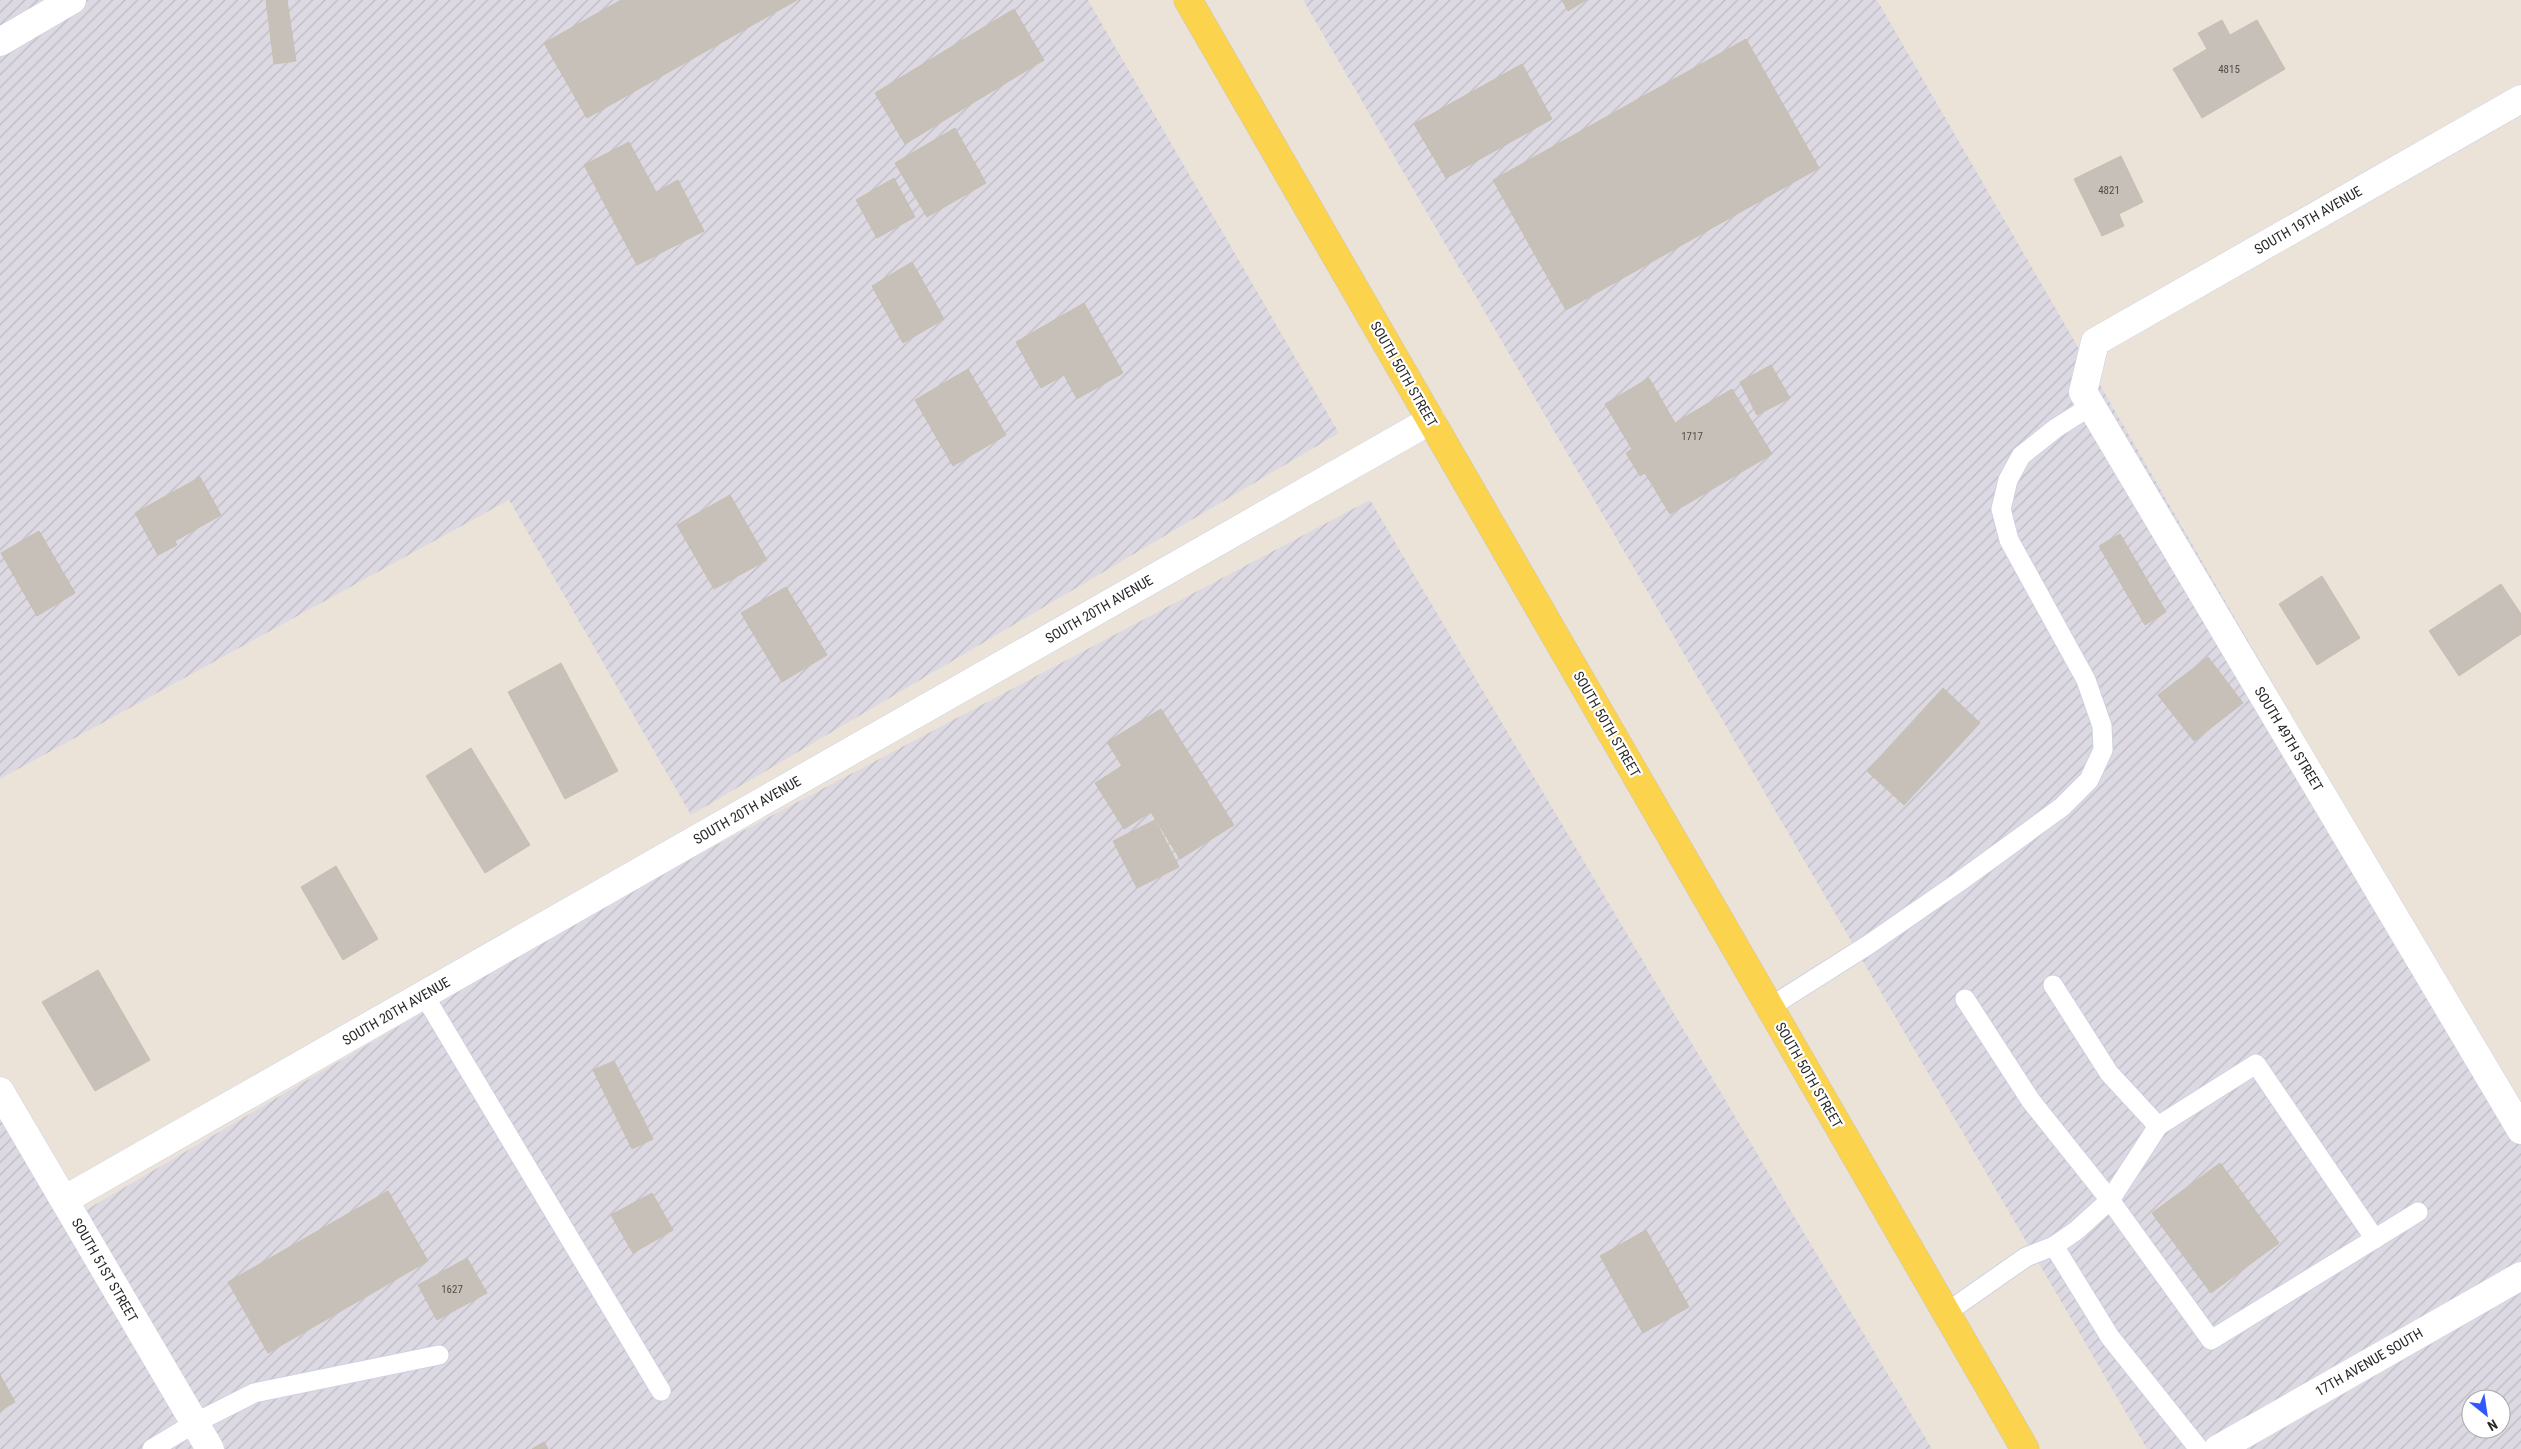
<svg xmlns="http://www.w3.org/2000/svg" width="2521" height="1449" font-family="'Roboto Condensed',sans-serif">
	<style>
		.industrial { fill: url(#industrial-furrows); fill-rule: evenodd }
		.building { fill: #c7c0b8; stroke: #c7bfb2 }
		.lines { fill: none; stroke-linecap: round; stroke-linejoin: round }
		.lane-casing { stroke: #cdd1e2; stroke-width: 21 }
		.street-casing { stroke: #cdd1e2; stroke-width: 29 }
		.primary-casing { stroke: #c7c7c7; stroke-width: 29 }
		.lane { stroke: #fff; stroke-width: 19 }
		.street { stroke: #fff; stroke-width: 28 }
		.primary { stroke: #fbd34d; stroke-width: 28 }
		.labels { text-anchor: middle; stroke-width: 4.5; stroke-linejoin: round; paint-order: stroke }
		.number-label { font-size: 11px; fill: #504e4c }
		.street-label { font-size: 14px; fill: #282828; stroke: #fff }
	</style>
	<defs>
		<pattern id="industrial-furrows" width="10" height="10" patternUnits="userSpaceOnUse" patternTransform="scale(1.25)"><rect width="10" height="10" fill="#dcd9e3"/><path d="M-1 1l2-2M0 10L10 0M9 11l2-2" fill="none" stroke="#bdbac3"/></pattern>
	</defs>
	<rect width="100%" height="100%" fill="#ece3d8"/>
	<g class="industrial">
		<path d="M0 0H1088L1339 433 691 815 509 500 0 779Z"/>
		<path d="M1303 0H1877L2521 1112V1449H2147ZM2471 1399H2501V1429H2471Z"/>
		<path d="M1370 500 1932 1449H225L86 1210 631 890Z"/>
		<path d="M0 1102 204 1449H0Z"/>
	</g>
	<g class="building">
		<path d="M266 0H287L296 61 274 64Z"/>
		<path d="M621 0H797L587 118 544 43Z"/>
		<path d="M1562 0H1586L1568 11Z"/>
		<path d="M1014 9 1044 60 905 144 875 93Z"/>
		<path d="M2222 20 2230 35 2257 20 2285 69 2202 118 2173 69 2207 49 2198 33Z"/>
		<path d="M1746 39 1819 168 1566 310 1493 180Z"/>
		<path d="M1522 64 1552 119 1446 178 1414 124Z"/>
		<path d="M955 128 986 183 927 217 895 163Z"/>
		<path d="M629 142 656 192 678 180 704 231 637 265 584 165Z"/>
		<path d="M2121 156 2143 202 2119 214 2124 226 2102 236 2074 179Z"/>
		<path d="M894 178 915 217 877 238 856 200Z"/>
		<path d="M912 262 944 319 903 343 872 286Z"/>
		<path d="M1084 303 1123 373 1077 399 1064 375 1041 388 1016 342Z"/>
		<path d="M1771 365 1790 398 1757 415 1740 382Z"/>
		<path d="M968 369 1006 435 953 466 915 400Z"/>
		<path d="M1649 378 1675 423 1732 389 1772 454 1670 514 1645 473 1640 476 1626 453 1632 449 1605 404Z"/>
		<path d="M200 477 221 515 175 541 177 545 158 555 135 513Z"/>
		<path d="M730 495 767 560 714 589 677 525Z"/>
		<path d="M39 531 75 593 37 616 1 553Z"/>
		<path d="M2120 534 2166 612 2145 625 2099 546Z"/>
		<path d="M2322 576 2360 638 2317 665 2279 604Z"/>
		<path d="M2501 584 2521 614V634L2459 676 2429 631Z"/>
		<path d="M786 587 827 655 782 682 741 613Z"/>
		<path d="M2208 657 2243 703 2194 741 2158 695Z"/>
		<path d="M561 663 618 771 565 799 508 692Z"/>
		<path d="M1943 688 1980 723 1904 805 1867 771Z"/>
		<path d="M1161 709 1234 825 1180 859 1151 812 1124 829 1095 783 1122 766 1107 742Z"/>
		<path d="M471 748 530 845 485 873 426 776Z"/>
		<path d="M1155 820 1179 867 1137 888 1113 841Z"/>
		<path d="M336 866 378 939 343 960 301 887Z"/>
		<path d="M98 970 150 1060 95 1091 42 1002Z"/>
		<path d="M614 1061 653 1139 632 1149 593 1070Z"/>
		<path d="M2220 1163 2279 1243 2211 1293 2152 1213Z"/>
		<path d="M388 1191 428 1261 268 1353 228 1282Z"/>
		<path d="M652 1193 673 1230 633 1253 611 1215Z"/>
		<path d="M1646 1230 1689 1307 1643 1333 1600 1256Z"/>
		<path d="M467 1258 487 1293 437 1320 418 1285Z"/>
		<path d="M0 1375 15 1402 0 1411Z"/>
		<path d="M544 1442 548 1449H532Z"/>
	</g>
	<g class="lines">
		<g class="lane-casing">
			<g id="lane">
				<path d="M2053 985 2109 1073 2158 1126"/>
				<path d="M424 995 661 1391"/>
				<path d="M1965 999 2031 1101 2110 1200 2211 1340 2418 1212"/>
				<path d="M1770 1007 1868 945 1959 882 2062 807 2089 780 2103 750 2102 726 2086 680 2009 540 2001 509 2008 480 2021 456 2056 428 2091 406"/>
				<path d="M2054 1246 2077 1230 2110 1200 2158 1126 2256 1064 2375 1239"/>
				<path d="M1946 1313 2026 1257 2054 1246 2110 1337 2199 1449"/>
				<path d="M152 1449 195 1423 254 1393 439 1355"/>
			</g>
		</g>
		<g class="street-casing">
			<g id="street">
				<path d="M0 42 72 0"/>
				<path d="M2521 99 2095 342 2083 392 2521 1130"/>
				<path d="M0 1091 210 1449"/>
				<path d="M64 1200 1431 420"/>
				<path d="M2218 1449 2521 1276"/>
			</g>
		</g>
		<g class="primary-casing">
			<path id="primary" d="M1188 0 2025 1449"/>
		</g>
		<use href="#lane" class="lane"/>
		<use href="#street" class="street"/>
		<use href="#primary" class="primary"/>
	</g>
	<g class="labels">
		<g class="number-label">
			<text x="2229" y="73">4815</text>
			<text x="2109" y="194">4821</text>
			<text x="1692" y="440">1717</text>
			<text x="452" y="1293">1627</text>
		</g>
		<g class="street-label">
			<text transform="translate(2308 220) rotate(-30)" y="5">SOUTH 19TH AVENUE</text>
			<text transform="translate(1404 374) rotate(60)" y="5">SOUTH 50TH STREET</text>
			<text transform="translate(1099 609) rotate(-30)" y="5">SOUTH 20TH AVENUE</text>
			<text transform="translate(1607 724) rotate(60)" y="5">SOUTH 50TH STREET</text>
			<text transform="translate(2289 739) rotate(59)" y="5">SOUTH 49TH STREET</text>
			<text transform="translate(747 810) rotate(-30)" y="5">SOUTH 20TH AVENUE</text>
			<text transform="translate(396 1011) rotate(-30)" y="5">SOUTH 20TH AVENUE</text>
			<text transform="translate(1809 1075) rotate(60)" y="5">SOUTH 50TH STREET</text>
			<text transform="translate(105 1270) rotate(60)" y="5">SOUTH 51ST STREET</text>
			<text transform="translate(2369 1362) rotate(-30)" y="5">17TH AVENUE SOUTH</text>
		</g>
	</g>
	<g transform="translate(2486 1414) rotate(150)"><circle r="24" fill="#ffffff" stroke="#a9a9a9"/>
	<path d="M0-4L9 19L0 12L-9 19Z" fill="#3157ff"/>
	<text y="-8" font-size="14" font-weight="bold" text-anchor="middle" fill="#282828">N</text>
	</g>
</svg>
